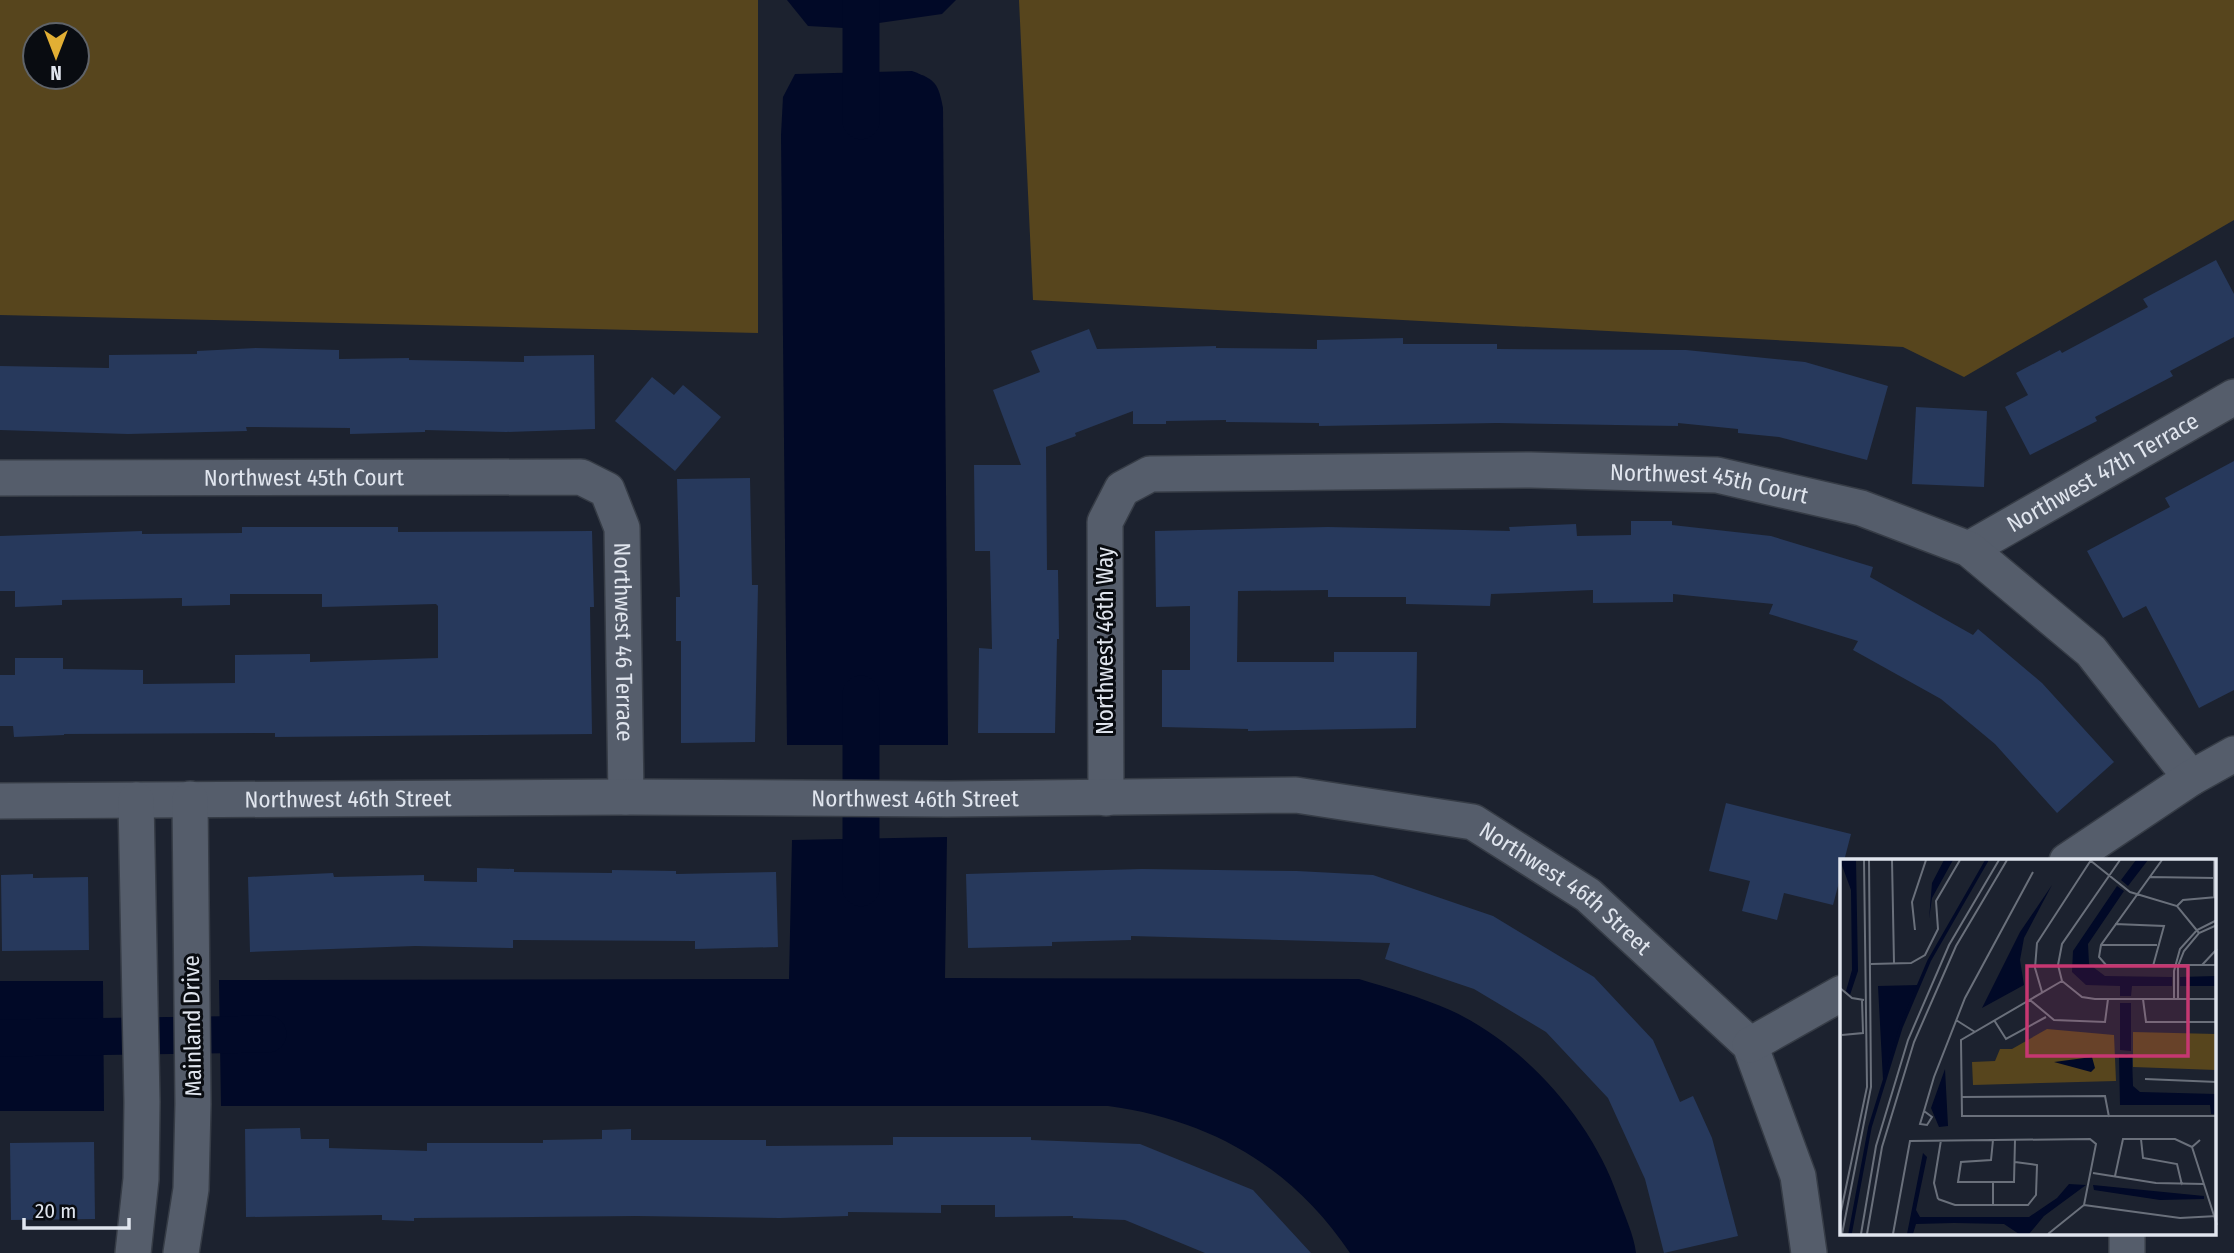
<svg xmlns="http://www.w3.org/2000/svg" width="2234" height="1253" font-family="'Fira Sans Condensed',sans-serif">
	<style>
		.green { fill: #57451d; fill-rule: evenodd }
		.water { fill: #010927 }
		.lines { fill: none; stroke-linecap: round; stroke-linejoin: round }
		.canal { stroke: #010927; stroke-width: 37 }
		.building { fill: #27395c }
		.street-casing { stroke: #363c46; stroke-width: 38 }
		.street { stroke: #555d6b; stroke-width: 35 }
		.labels { text-anchor: middle; stroke-width: 6; stroke-linejoin: round; paint-order: stroke }
		.street-label { font-size: 23px; fill: #e0e5ee; stroke: #090c11 }
		.inset-river { fill: none; stroke: #010927; stroke-width: 3.5 }
		.inset-road { fill: none; stroke: #6a707b; stroke-width: 2 }
		.view { fill: #c63771; fill-opacity: 0.15; stroke: #c63771; stroke-width: 3.5 }
		.inset-edge { fill: none; stroke: #e0e5ee; stroke-width: 3.5 }
	</style>
	<rect width="100%" height="100%" fill="#1c222f"/>
	<g class="green">
		<path d="M0 0H758V333L0 315ZM35 35H77V77H35Z"/>
		<path d="M1019 0H2234V220L1964 377 1903 347 1033 300Z"/>
	</g>
	<g class="water">
		<path d="M787 0H956L942 14 844 28 808 26Z"/>
		<path d="M912 71C936 80 938 83 943 108L948 745H787L781 135 783 97 795 74Z"/>
		<path d="M947 837 945 978 1359 979C1389 988 1420 997 1450 1010 1524 1044 1592 1120 1618 1197 1624 1214 1634 1235 1636 1253H1350C1292 1167 1211 1120 1108 1106H221L219 980 789 979 792 840Z"/>
		<path d="M0 981H103L104 1111H0Z"/>
	</g>
	<g class="lines">
		<g class="canal">
			<path d="M861 0V121"/>
			<path d="M861 694V888"/>
			<path d="M0 1038 268 1034"/>
		</g>
	</g>
	<g class="building">
		<path d="M2216 260 2234 294V337L2170 371 2173 376 2095 417 2097 421 2030 455 2005 407 2028 395 2016 373 2060 350 2062 353 2148 307 2143 299Z"/>
		<path d="M1089 329 1097 349 1216 346V348L1317 349V340L1403 338V344H1497V349L1686 350 1805 362 1888 386 1867 460 1779 437 1738 433V429L1678 423V426L1497 423 1319 426V423L1226 422V420L1166 421V424H1133V411L1075 433 1076 436 1046 447 1047 570H1058L1059 639H1057L1055 733H978L979 648 992 649 990 551H975L974 465H1021L993 390 1040 372 1031 351Z"/>
		<path d="M256 348 339 350V359L409 358V360L524 362V356L594 355 595 429 506 432 425 430V432L350 434V428L246 427 247 431 128 434 0 430V366L109 368V355L197 354V351Z"/>
		<path d="M652 377 674 395 683 385 721 417 675 471 615 421Z"/>
		<path d="M1916 407 1987 411 1984 487 1912 484Z"/>
		<path d="M2234 461V690L2199 708 2146 606 2123 618 2087 551 2170 507 2165 498Z"/>
		<path d="M750 478 752 585H758L755 742 681 743V641H676V597H680L677 479Z"/>
		<path d="M1631 521H1672V525L1771 536 1873 567 1870 577 1973 635 1978 629 2042 683 2114 762 2057 813 1995 744 1941 699 1853 650 1858 641 1769 614 1773 604 1673 594V602L1593 603V590L1491 594 1490 606 1406 604V597H1328V590L1238 591 1237 662H1334V652H1417L1416 728 1248 731V729L1162 727V670H1190V606L1156 607 1155 531 1328 527 1510 531 1509 527 1576 524 1577 536 1631 535Z"/>
		<path d="M242 527H398V532L592 531 594 607H590L592 734 275 737V733L64 734V735L14 737 13 726H0V675H15V658H63V669L143 670V684L235 683V655L310 654V662L438 658V606L436 604 322 607V594H230V605L182 606V598L62 600V605L15 607V591H0V536L142 531V534L242 533Z"/>
		<path d="M1726 803 1851 834 1844 861H1842V871L1833 905 1784 893 1777 920 1742 911 1750 881 1709 871Z"/>
		<path d="M477 868 514 869V872L612 873V870L676 871V874L776 872 778 947 695 949V941L513 940V948L415 946 250 952 248 877 333 873 334 877 424 875V881L477 882Z"/>
		<path d="M1142 869 1297 871 1373 875 1493 916 1594 977 1653 1040 1680 1102 1693 1096 1712 1138 1738 1236 1664 1253 1645 1179 1608 1098 1546 1032 1474 989 1385 959 1390 943 1131 936V940L1052 942V946L968 948 966 874Z"/>
		<path d="M33 874V878L88 877 89 950 2 951 1 875Z"/>
		<path d="M300 1128 301 1139H329V1148L427 1151V1143H543V1140L602 1139V1130L631 1129V1140H766V1146L893 1145V1137H1031V1140L1140 1144 1253 1190 1311 1253H1205L1125 1220 1073 1218V1216L995 1217V1205H941V1213L848 1212V1216L780 1218 636 1216 414 1218V1221L382 1220V1215L246 1217 245 1129Z"/>
		<path d="M94 1142 95 1219 11 1220 10 1143Z"/>
	</g>
	<g class="lines">
		<g class="street-casing">
			<g id="street">
				<path id="s1" d="M0 478 581 477 607 490 622 528 626 797"/>
				<path id="s2" d="M1969 549 2234 397"/>
				<path id="s3" d="M1106 798 1105 522 1122 489 1150 474 1531 470 1717 475 1861 508 1969 549 2091 651 2191 778"/>
				<path id="s4" d="M0 801 626 797 947 799 1296 795 1473 822 1588 895 1750 1045 1798 1176 1809 1253"/>
				<path d="M2067 861 2191 778 2234 754"/>
				<path d="M1750 1045 1842 993"/>
				<path d="M2127 1234V1253"/>
				<path d="M133 1253 141 1179 142 1102 136 800"/>
				<path d="M181 1253 191 1189 193 1104 190 799"/>
			</g>
		</g>
		<use href="#street" class="street"/>
	</g>
	<g class="labels">
		<g class="street-label">
			<text dy="8" stroke="none"><textPath href="#s2" startOffset="154">Northwest 47th Terrace</textPath></text>
			<text dy="8" stroke="none"><textPath href="#s1" startOffset="304">Northwest 45th Court</textPath></text>
			<text dy="8" stroke="none"><textPath href="#s3" startOffset="905">Northwest 45th Court</textPath></text>
			<text transform="translate(1105 641) rotate(-90)" y="8">Northwest 46th Way</text>
			<text dy="8" stroke="none"><textPath href="#s1" startOffset="765">Northwest 46 Terrace</textPath></text>
			<text dy="8" stroke="none"><textPath href="#s4" startOffset="348">Northwest 46th Street</textPath></text>
			<text dy="8" stroke="none"><textPath href="#s4" startOffset="915">Northwest 46th Street</textPath></text>
			<text dy="8" stroke="none"><textPath href="#s4" startOffset="1589">Northwest 46th Street</textPath></text>
			<text transform="translate(192 1026) rotate(-91)" y="8">Mainland Drive</text>
		</g>
	</g>
	<g transform="translate(1840 859)">
		<rect width="376" height="376" fill="#1c222f"/>
		<path d="M207 170 274 176 276 222 133 226 132 203 155 202 160 190H172ZM293 173 376 175V211L293 208Z" fill="#57451d"/>
		<path d="M0 1H16L18 112 10 136 6 132 12 111 11 31ZM104 1H113L92 39 89 60 92 24ZM296 1H308L288 27 281 21ZM212 26 184 79 180 101 184 126 142 149 180 73ZM277 27 284 32 248 85 249 105 265 117 332 118V127H292L291 137H280V127L246 126 232 113 233 92ZM376 117V127H340V118ZM79 126 61 168 43 221 38 127ZM280 144H291V192L280 191ZM287 195 292 198 293 227 300 233 376 235V255H371L370 246H280L279 197ZM252 198 255 209 251 213 214 203ZM105 210 108 267 99 268 91 249ZM83 294 87 298 76 351 80 358H189L217 339 229 325 246 326 204 357 189 375H179L164 365 114 364 76 365 73 375H67ZM253 326 364 337V340L320 341 254 331Z" fill="#010927"/>
		<path class="inset-river" d="M10 375 30 268 61 168 89 102 147 1"/>
		<path class="inset-road" d="M52 1 54 104M280 1 222 85 218 106 222 122 242 138 255 140H377M322 1 261 86 259 98 266 106H377M374 1V39M251 2 290 33 337 47 359 74M309 18 374 19M337 47 343 41 377 38M275 65 324 67 313 107M75 71 72 43 86 1M261 86H317M31 105 71 104 85 96 98 70 96 42 120 1M362 106 377 90M222 122 121 181 122 257H377M0 129 12 139 24 141M202 133 195 109 197 84 251 1M303 140 306 163H377M334 140V112L340 90 357 71 377 61M338 140V107L344 92 359 74 377 66M190 141 214 161 265 163 268 140M116 161 135 173M154 161 166 180 206 158M2 176 23 174 22 141M305 220 377 223M121 238 265 237 269 258M84 252 92 258 87 266 80 265 84 252 94 218 125 139 193 13M301 280 303 299 337 305 342 326M153 281 151 301 121 303 118 323H174L175 281M352 288 377 366M253 314 316 324 364 325M275 317 283 280H335L352 288 360 281M98 340 115 346H188L196 336 197 306 175 303M98 340 94 324 101 281M153 346V324M244 346 340 359 377 357M0 357 27 228 24 1M2 375 31 228 29 1M21 375 36 287 68 181 109 86 159 1M27 375 42 288 74 183 116 87 167 1M53 375 70 282 250 280 256 285 244 346 208 375"/>
		<path class="view" d="M187 107H348V197H187Z"/>
		<rect width="376" height="376" class="inset-edge"/>
	</g>
	<g transform="translate(56 56) rotate(180)"><circle r="33" fill="#090c11" stroke="#5f6369" stroke-width="2"/>
	<path d="M0-5L12 26L0 18L-12 26Z" fill="#e2af34"/>
	<text y="-10" font-size="19" font-weight="bold" text-anchor="middle" fill="#e0e5ee">N</text>
	</g>
	<path d="M24 1218v10h105v-10" fill="none" stroke="#e0e5ee" stroke-width="3.5"/>
	<text x="35" y="1218" font-size="21" fill="#e0e5ee" stroke="#090c11" stroke-width="5" paint-order="stroke">20 m</text>
</svg>
